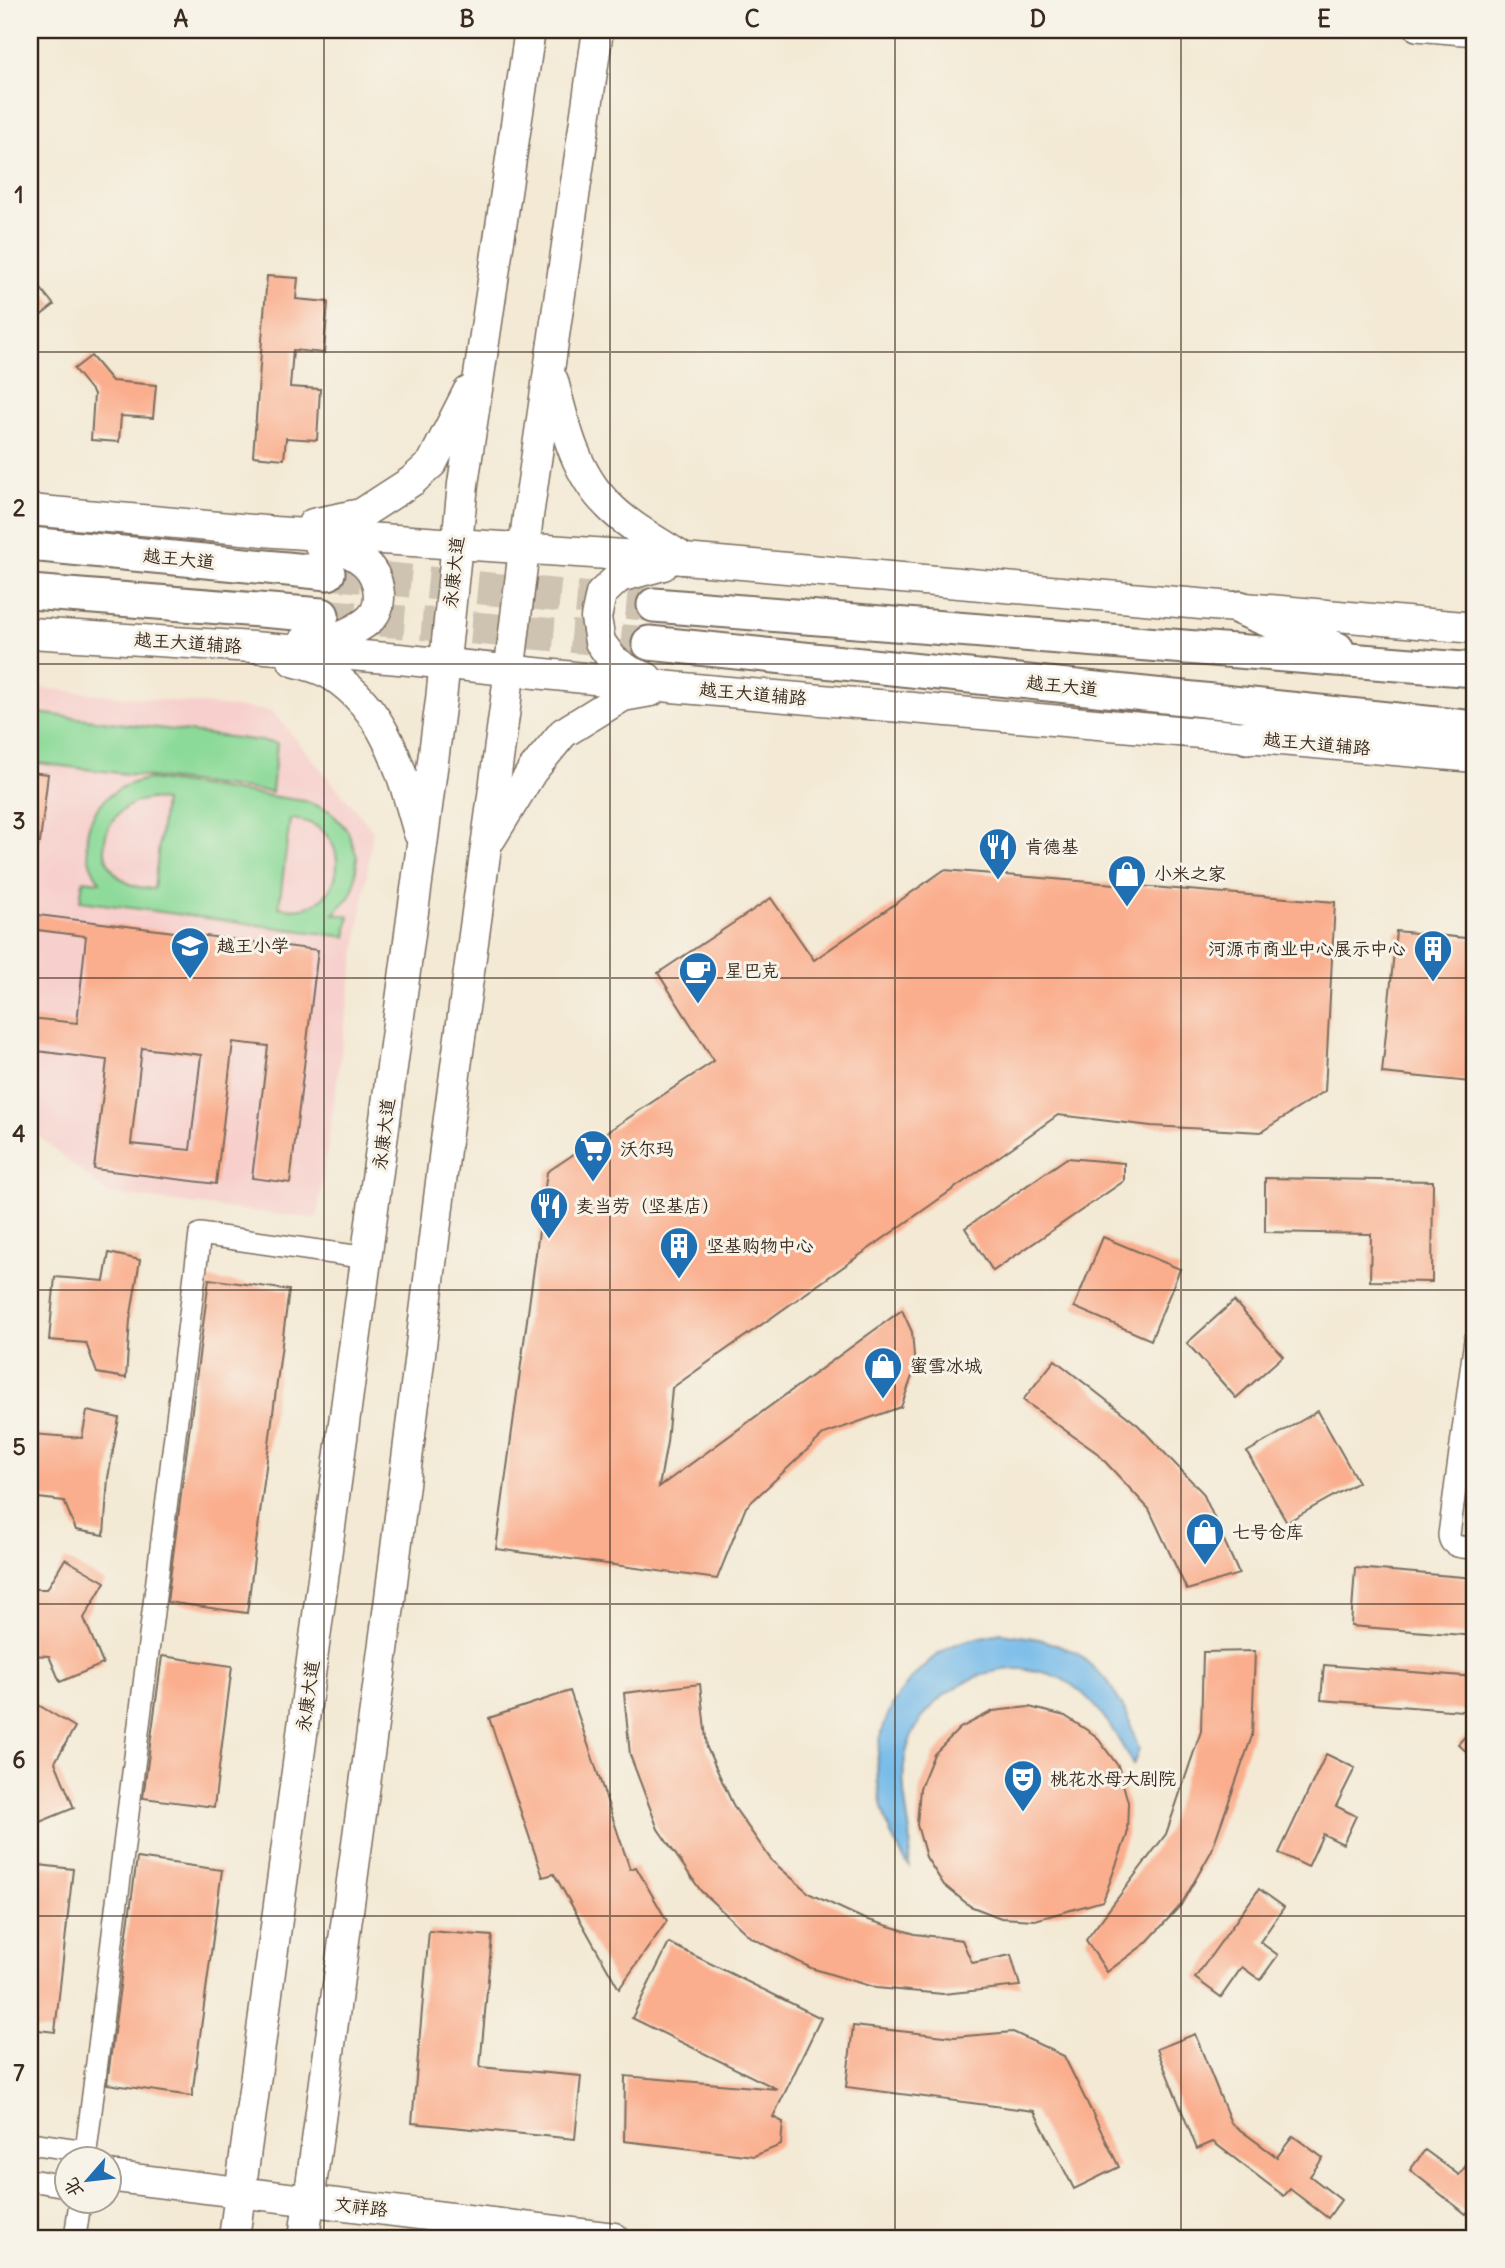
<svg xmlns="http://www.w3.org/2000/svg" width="1505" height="2268" font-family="Delius,'LXGW WenKai TC',sans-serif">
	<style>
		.built { fill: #f7d0cd }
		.green { fill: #8cda99; stroke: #64825c; stroke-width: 2; fill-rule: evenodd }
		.water { fill: #72b9e9; stroke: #567284; stroke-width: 2 }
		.building { fill: #faae8d; fill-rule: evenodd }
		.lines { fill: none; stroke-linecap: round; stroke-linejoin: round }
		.primary-tunnel { stroke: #cec3b0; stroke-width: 33; stroke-dasharray: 33 17; stroke-linecap: butt }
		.street-casing { stroke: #7b6d5e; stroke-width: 24 }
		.secondary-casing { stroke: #7b6d5e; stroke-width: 33 }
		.primary-casing { stroke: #7b6d5e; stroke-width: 37 }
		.street { stroke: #fff; stroke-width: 21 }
		.secondary { stroke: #fff; stroke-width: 30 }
		.primary { stroke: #fff; stroke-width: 33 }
		.grid { fill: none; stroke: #3b2a1e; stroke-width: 2; stroke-opacity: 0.55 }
		.labels { text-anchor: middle; stroke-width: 6; stroke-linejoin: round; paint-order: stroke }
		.street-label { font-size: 18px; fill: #3b2a1e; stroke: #f7f3e8 }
		.poi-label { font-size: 18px; fill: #3b2a1e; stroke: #f7f3e8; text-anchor: start }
		.neatline { fill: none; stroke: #3b2a1e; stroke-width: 2.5 }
		.grid-label { font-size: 23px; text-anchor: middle; font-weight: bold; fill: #3b2a1e }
	</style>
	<rect width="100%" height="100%" fill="#f7f3e8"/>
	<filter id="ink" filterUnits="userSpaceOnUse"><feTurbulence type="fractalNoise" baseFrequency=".0143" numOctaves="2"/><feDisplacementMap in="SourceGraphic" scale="14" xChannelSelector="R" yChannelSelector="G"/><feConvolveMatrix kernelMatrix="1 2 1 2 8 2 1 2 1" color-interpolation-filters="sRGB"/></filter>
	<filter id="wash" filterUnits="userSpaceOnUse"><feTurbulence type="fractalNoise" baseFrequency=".00686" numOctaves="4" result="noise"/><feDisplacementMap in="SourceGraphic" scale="28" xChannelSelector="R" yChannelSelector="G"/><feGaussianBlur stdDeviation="1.57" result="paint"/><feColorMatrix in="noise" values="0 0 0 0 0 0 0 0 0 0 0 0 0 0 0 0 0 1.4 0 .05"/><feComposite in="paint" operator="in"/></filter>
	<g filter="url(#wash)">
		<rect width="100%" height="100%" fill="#f3e9d4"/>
		<path class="built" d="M30 687 272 711 373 831 317 1219 108 1194 30 1129Z"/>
		<g class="green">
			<path d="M30 712 277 743 272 792 30 762Z"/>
			<path d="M149 779 305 801 330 811 348 831 357 857 355 883 350 896 334 914 349 916 346 937 80 901 83 880 100 882C68 836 97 786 149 779ZM149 799 164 801 154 889C146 888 139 888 132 885 87 865 101 805 149 799ZM290 819C361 823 347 923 279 907Z"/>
		</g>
		<path class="water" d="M1001 1633 1039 1639 1076 1652 1107 1680 1127 1714 1139 1750 1133 1765C1117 1736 1101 1705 1072 1685 1015 1647 931 1681 909 1743 898 1772 906 1805 910 1834 912 1844 909 1855 909 1866 868 1808 863 1726 916 1674 928 1661 942 1649 959 1643 972 1638 987 1636 1001 1633Z"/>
		<g id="blocks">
			<g class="building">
				<path d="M30 275 54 305 30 324Z"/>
				<path d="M267 276 298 278 296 299 328 302 324 353 293 350 290 387 320 389 317 440 286 438 284 459 253 456Z"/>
				<path d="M91 356 112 381 156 385 153 418 121 416 119 442 91 440 94 394 74 369Z"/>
				<path d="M30 772 48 774 40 843 30 842Z"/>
				<path d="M944 870 1335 902 1325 1091 1261 1132 1151 1126 1058 1115 672 1388 667 1442 659 1487 902 1310 912 1332 915 1368 901 1407 824 1434 746 1507 717 1579 496 1549 547 1172 714 1061 658 973 771 898 814 960Z"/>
				<path d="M30 914 318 950 290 1183 252 1178 268 1046 233 1042 216 1184 94 1169 107 1060 30 1050V1018L77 1023 86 936 30 929ZM142 1048 201 1055 190 1150 131 1144Z"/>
				<path d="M1396 931 1475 939V1026L1470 1082 1382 1073Z"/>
				<path d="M1067 1158 1124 1163V1181L993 1271 965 1228Z"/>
				<path d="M1265 1178 1433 1181 1432 1282 1370 1281 1371 1234 1265 1232Z"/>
				<path d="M1103 1237 1180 1269 1151 1340 1074 1307Z"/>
				<path d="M109 1253 140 1260 130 1320 126 1378 97 1373 86 1343 49 1340 55 1277 104 1281Z"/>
				<path d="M209 1279 289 1290 247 1613 167 1602Z"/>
				<path d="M1234 1301 1283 1356 1236 1398 1187 1343Z"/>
				<path d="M1055 1360 1138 1425 1203 1493 1239 1574 1187 1590 1149 1509 1097 1453 1023 1400Z"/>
				<path d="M87 1411 119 1418 108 1478 104 1535 76 1530 64 1501 30 1497 33 1434 82 1438Z"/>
				<path d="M1318 1411 1358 1482 1287 1522 1247 1452Z"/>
				<path d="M65 1559 105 1582 84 1618 103 1664 60 1682 49 1656 30 1655V1589H47Z"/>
				<path d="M1355 1568 1475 1578V1636L1351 1626Z"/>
				<path d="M1255 1651 1252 1736 1211 1852 1181 1905 1146 1943 1107 1972 1086 1940 1166 1834 1201 1731 1203 1652Z"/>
				<path d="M162 1656 232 1666 214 1807 143 1798Z"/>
				<path d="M1324 1665 1475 1677V1712L1321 1700Z"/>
				<path d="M700 1684 707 1748 734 1807 772 1861 810 1894 862 1918 915 1934 962 1940 972 1963 1011 1955 1020 1986 943 1994 876 1988 811 1968 750 1937 701 1891 658 1829 630 1755 624 1693Z"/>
				<path d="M570 1691 630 1869 636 1867 667 1921 619 1989 554 1874 543 1877 489 1718Z"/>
				<path d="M35 1703 75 1727 55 1762 74 1808 30 1826V1713Z"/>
				<path d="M1029 1707 1065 1716 1096 1736 1118 1766 1128 1802 1127 1835 1103 1901 1035 1920 1001 1918 970 1906 944 1885 926 1857 917 1825 920 1788 934 1754 960 1728 993 1711Z"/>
				<path d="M1475 1726V1760L1458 1744Z"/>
				<path d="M1326 1754 1355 1768 1336 1806 1356 1816 1343 1844 1323 1834 1308 1867 1279 1853Z"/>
				<path d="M137 1858 222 1870 192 2096 107 2084Z"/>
				<path d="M30 1864 73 1869 55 2032 30 2029Z"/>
				<path d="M1259 1889 1284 1907 1260 1942 1278 1955 1260 1980 1242 1967 1221 1997 1195 1978Z"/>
				<path d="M429 1931 492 1936 480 2067 581 2076 575 2139 412 2123Z"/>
				<path d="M669 1943 821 2018 773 2117 783 2122 781 2145 754 2156 624 2141 625 2076 777 2089 632 2018Z"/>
				<path d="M853 2026 954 2037 1013 2032 1064 2056 1119 2167 1074 2189 1034 2111 846 2087Z"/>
				<path d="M1195 2034 1231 2123 1277 2157 1293 2136 1323 2158 1310 2176 1341 2200 1328 2218 1290 2189 1284 2196 1213 2142 1197 2149 1157 2049Z"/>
				<path d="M1425 2150 1459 2175 1475 2153V2202L1466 2214 1410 2170Z"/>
			</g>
		</g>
	</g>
	<g filter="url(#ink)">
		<use href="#blocks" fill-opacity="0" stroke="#7b6d5e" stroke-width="2"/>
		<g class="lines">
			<g class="primary-tunnel">
				<path d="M328 573 654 605"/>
				<path d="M322 615 649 643"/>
			</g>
			<g class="street-casing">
				<g id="street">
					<path d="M1416 30 1475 35"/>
					<path d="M1475 1340 1449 1535C1450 1549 1464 1547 1475 1548"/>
					<path d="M30 2143 86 2151V2160"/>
					<path d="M86 2151 200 1234 368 1258"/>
					<path d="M30 2180 66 2186"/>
					<path d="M75 2238 80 2202"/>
				</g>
			</g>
			<g class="secondary-casing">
				<g id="secondary">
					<path d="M553 381C564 424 575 473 608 505 629 527 659 542 684 559"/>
					<path d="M30 510 275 532 684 559 1475 628"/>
					<path d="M313 524 361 514 412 481 432 463 468 392"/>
					<path d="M30 633 253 647 399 659 672 687 1475 757"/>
					<path d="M305 639C314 639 324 640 333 638 344 636 363 626 371 618 385 603 379 576 365 563 352 551 337 548 320 545"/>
					<path d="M293 661C306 665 322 668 333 676 388 712 402 774 419 833"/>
					<path d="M647 678 631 672 613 660 600 642 596 618 601 594 619 577 663 565"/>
					<path d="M491 838 532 771 563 733 623 696 651 691"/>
					<path d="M108 2176 614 2238"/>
					<path d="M234 2238 422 845 441 700 463 484 530 30"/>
					<path d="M304 2238 390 1598 448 1125 505 708 528 516 598 30"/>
				</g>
			</g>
			<g class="primary-casing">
				<g id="primary">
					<path d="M30 544 328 573"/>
					<path d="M30 592 322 615"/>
					<path d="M654 605 1475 670"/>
					<path d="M1240 608 1337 649"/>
					<path d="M649 643 1475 728"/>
					<path d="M1247 737 1320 725"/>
				</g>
			</g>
			<use href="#street" class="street"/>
			<use href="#secondary" class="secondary"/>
			<use href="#primary" class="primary"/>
		</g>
	</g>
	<path class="grid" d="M324 30V2238M610 30V2238M895 30V2238M1181 30V2238M30 352H1475M30 664H1475M30 978H1475M30 1290H1475M30 1604H1475M30 1916H1475"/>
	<defs>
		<g id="restaurant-pin" transform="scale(2.0125)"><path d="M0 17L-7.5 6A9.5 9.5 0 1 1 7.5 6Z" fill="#1f6fb2" stroke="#f7f3e8"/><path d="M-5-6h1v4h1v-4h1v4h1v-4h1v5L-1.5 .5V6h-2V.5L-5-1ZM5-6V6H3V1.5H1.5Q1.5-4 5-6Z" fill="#fff"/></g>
		<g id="shop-pin" transform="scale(2.0125)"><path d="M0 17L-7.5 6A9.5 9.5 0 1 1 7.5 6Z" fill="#1f6fb2" stroke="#f7f3e8"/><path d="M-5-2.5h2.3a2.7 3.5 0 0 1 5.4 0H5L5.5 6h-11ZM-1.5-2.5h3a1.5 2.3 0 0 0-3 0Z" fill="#fff"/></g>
		<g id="school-pin" transform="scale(2.0125)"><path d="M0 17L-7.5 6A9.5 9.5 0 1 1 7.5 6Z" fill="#1f6fb2" stroke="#f7f3e8"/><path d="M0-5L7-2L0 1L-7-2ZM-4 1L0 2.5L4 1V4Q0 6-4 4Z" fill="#fff"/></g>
		<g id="building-pin" transform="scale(2.0125)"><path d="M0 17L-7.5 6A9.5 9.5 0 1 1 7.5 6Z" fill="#1f6fb2" stroke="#f7f3e8"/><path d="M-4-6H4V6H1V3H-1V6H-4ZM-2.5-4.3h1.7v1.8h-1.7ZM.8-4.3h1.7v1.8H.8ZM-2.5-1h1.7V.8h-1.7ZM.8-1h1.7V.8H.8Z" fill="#fff"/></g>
		<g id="cafe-pin" transform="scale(2.0125)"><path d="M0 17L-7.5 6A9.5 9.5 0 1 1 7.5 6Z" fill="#1f6fb2" stroke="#f7f3e8"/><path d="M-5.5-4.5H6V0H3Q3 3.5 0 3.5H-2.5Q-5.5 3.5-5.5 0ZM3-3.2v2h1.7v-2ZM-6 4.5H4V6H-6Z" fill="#fff"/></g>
		<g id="supermarket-pin" transform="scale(2.0125)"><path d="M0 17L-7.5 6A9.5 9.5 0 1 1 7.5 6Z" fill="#1f6fb2" stroke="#f7f3e8"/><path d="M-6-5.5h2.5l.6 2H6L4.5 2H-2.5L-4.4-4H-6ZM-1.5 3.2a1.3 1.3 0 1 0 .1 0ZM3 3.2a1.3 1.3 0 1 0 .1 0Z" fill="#fff"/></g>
		<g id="theatre-pin" transform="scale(2.0125)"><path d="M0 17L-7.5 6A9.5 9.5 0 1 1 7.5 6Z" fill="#1f6fb2" stroke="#f7f3e8"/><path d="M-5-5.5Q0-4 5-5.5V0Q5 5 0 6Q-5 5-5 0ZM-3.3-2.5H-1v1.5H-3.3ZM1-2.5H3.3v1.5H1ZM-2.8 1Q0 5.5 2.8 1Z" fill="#fff"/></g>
	</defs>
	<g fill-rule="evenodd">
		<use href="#restaurant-pin" x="998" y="847"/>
		<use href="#shop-pin" x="1127" y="874"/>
		<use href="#school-pin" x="190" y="946"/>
		<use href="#building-pin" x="1433" y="949"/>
		<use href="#cafe-pin" x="698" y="971"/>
		<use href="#supermarket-pin" x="593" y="1149"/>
		<use href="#restaurant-pin" x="549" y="1206"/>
		<use href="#building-pin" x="679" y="1246"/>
		<use href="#shop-pin" x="883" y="1366"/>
		<use href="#shop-pin" x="1205" y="1532"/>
		<use href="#theatre-pin" x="1023" y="1779"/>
	</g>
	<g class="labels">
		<g class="street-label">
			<text transform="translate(179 559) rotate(6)" y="6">越王大道</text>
			<text transform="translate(454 572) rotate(-84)" y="6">永康大道</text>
			<text transform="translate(188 643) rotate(4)" y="6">越王大道辅路</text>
			<text transform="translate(1062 686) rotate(6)" y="6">越王大道</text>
			<text transform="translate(753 694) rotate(5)" y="6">越王大道辅路</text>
			<text transform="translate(1317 744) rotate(5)" y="6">越王大道辅路</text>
			<text transform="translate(384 1134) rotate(-83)" y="6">永康大道</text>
			<text transform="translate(308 1696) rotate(-82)" y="6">永康大道</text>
			<text transform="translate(361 2207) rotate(7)" y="6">文祥路</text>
		</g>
		<g class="poi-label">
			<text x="1025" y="853">肯德基</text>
			<text x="1154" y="880">小米之家</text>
			<text x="217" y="952">越王小学</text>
			<text x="1406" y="955" text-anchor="end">河源市商业中心展示中心</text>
			<text x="725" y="977">星巴克</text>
			<text x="620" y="1155">沃尔玛</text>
			<text x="576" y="1212">麦当劳（坚基店）</text>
			<text x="706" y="1252">坚基购物中心</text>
			<text x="910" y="1372">蜜雪冰城</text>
			<text x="1232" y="1538">七号仓库</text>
			<text x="1050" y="1785">桃花水母大剧院</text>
		</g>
	</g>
	<rect width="1505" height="2268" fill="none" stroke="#f7f3e8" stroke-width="77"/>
	<g transform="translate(88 2180) rotate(242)"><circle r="33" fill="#f7f3e8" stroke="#aca397" stroke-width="2"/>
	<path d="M0-5L12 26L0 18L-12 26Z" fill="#1f6fb2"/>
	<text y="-10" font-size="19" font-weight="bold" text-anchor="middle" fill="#3b2a1e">北</text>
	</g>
	<rect x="38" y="38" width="1428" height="2192" class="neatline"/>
	<g class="grid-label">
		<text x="181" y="27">A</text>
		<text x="467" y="27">B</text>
		<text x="752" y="27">C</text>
		<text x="1038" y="27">D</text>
		<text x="1324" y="27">E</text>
		<text x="19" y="203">1</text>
		<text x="19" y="516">2</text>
		<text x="19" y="829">3</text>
		<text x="19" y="1142">4</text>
		<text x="19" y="1455">5</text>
		<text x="19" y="1768">6</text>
		<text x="19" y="2081">7</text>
	</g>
</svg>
